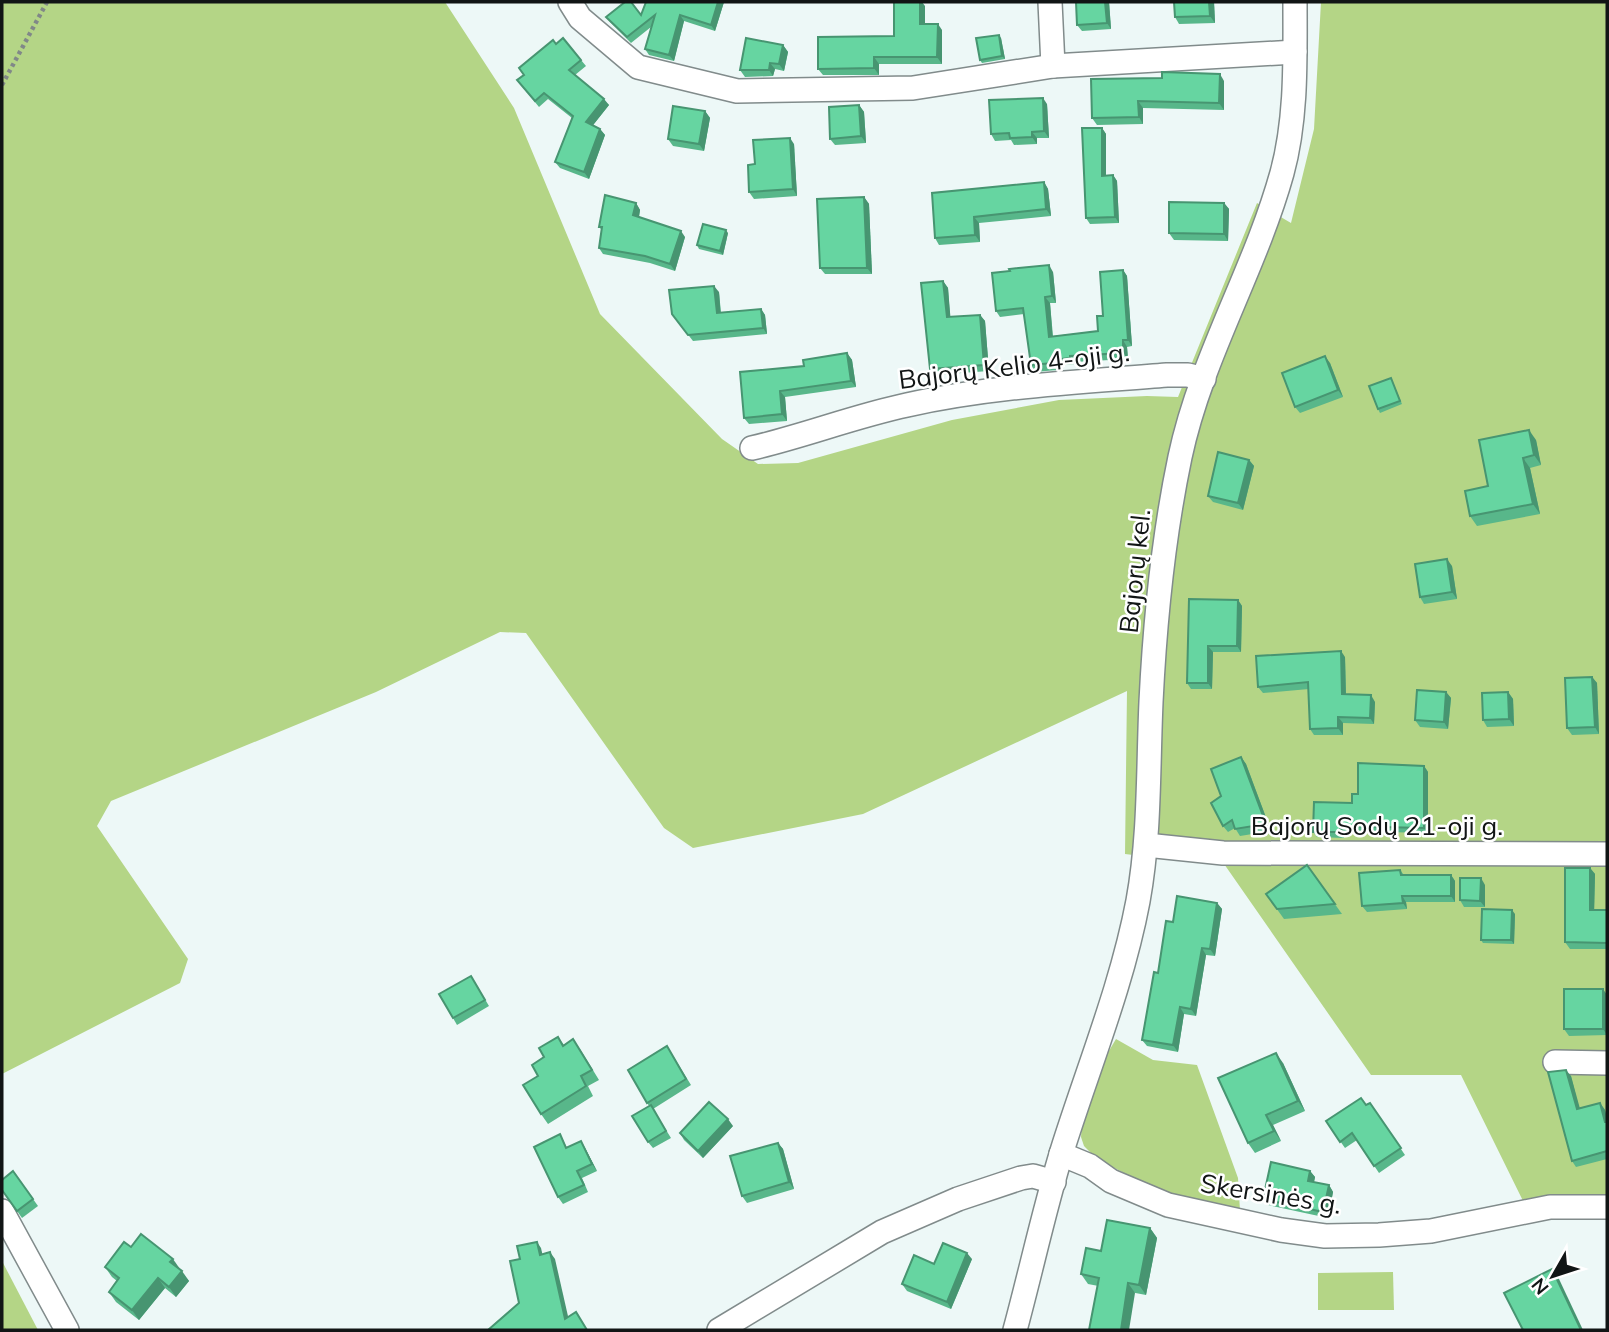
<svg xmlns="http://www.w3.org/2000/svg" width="1609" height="1332" font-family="Mulish,sans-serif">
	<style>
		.green { fill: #b4d586 }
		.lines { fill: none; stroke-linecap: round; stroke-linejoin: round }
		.minor-casing { stroke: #818b8b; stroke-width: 26 }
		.path { stroke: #818888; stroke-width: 4.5; stroke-dasharray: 3.5 3.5; stroke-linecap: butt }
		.minor { stroke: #fff; stroke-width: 23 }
		.wall { fill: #58b78a }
		.shaded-wall { fill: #479571 }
		.building { fill: #66d5a1; stroke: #479571; stroke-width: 2 }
		.labels { text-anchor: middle; stroke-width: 5; stroke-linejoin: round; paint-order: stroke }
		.street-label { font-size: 26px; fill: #111515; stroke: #fff }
	</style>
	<rect width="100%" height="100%" fill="#edf8f7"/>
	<g class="green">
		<path d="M2 2H445L514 108 600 314 722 439 758 464 798 463 952 420 1059 400 1147 396 1178 397 1257 203 1291 223 1314 129 1321 2H1607V1217L1530 1215 1461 1075H1371L1222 861 1158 858 1125 854 1127 691 863 814 693 848 664 828 526 633 500 632 376 692 111 801 97 826 188 959 180 983 2 1074Z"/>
		<path d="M1116 1039 1153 1060 1197 1065 1238 1178 1240 1211 1163 1193 1097 1159 1084 1146 1081 1137 1082 1123 1100 1066Z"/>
		<path d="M2 1261 38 1330H2Z"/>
		<path d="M1393 1272 1394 1310H1318V1273Z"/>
	</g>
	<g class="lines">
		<g class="minor-casing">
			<g id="minor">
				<path d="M570 2 580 18 638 67 737 91 913 88 1053 66 1295 52"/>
				<path d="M1050 2 1053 66"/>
				<path d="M752 448C804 436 855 416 907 405 991 386 1081 382 1167 375H1188L1204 379"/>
				<path d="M1146 845 1223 853 1607 854"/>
				<path d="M1555 1062 1607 1063"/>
				<path d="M1061 1154 1090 1166 1111 1181 1168 1205 1281 1230 1325 1236 1379 1235 1431 1231 1550 1207H1607"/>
				<path d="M2 1211 67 1330"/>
				<path d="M719 1330 882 1232 958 1199 1021 1178 1033 1176 1054 1182"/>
				<path d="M1015 1330C1031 1271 1044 1210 1062 1151 1088 1068 1122 986 1138 901 1150 835 1148 769 1151 702 1155 620 1163 538 1180 457 1201 358 1255 270 1282 173 1297 118 1295 58 1295 2"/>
			</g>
		</g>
		<path class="path" d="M2 85 47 2"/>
		<use href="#minor" class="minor"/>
	</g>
	<g class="wall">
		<path d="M724 2 715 31 684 21 674 61 649 55 645 49 651 27 631 43 610 22 606 17 641 15Z"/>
		<path d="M1109 2 1111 29 1082 31 1077 25Z"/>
		<path d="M1214 2 1215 23 1179 24 1175 17Z"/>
		<path d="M925 6V24L942 30V64H879V75H823L818 69 894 36Z"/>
		<path d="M1001 38 1005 59 982 63 980 60Z"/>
		<path d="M556 44 581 60 586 66 575 75 609 105 593 125 600 129 605 135 589 179 560 168 555 162 572 118 548 99 539 107 517 80Z"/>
		<path d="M783 45 788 52 784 71 775 69 773 76 745 77 740 70Z"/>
		<path d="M1162 78 1224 81V110L1143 108V124L1097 125 1092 118Z"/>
		<path d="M1047 104 1049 138H1037V144L1014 145 1011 140 995 141 991 134Z"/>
		<path d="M859 105 864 112 866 143 835 145 830 139Z"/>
		<path d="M705 111 710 118 704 151 673 146 668 139Z"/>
		<path d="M1102 128 1106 134V175H1113L1117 181 1119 223 1090 224 1086 218Z"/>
		<path d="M794 144 797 196 754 199 749 192Z"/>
		<path d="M1044 182 1048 189 1051 216 979 223 980 242 939 245 935 238 932 193Z"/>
		<path d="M864 197 869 204 872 274H825L820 268Z"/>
		<path d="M636 203 640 210 639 217 685 237 675 271 650 263 603 254 599 248 602 230 599 227Z"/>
		<path d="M1224 203 1229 209 1228 241 1174 240 1169 233Z"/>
		<path d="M728 233 723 255 699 249 697 245Z"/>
		<path d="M1123 270 1127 276 1132 346 1127 347 1128 359 1074 362 1075 364 1057 366V370L1035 372 1031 365 1024 314 1000 317 996 311 1053 272 1056 303H1050L1053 336 1098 331 1103 316Z"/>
		<path d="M943 281 948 288 950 317 980 315 985 321 989 371 934 375 930 369Z"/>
		<path d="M719 292 721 313 761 309 765 315 767 334 693 341 672 314Z"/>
		<path d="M847 353 852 360 856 387 785 397 787 421 749 424 744 418 804 366Z"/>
		<path d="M1330 363 1343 397 1300 413 1295 407Z"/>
		<path d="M1391 378 1402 404 1380 413 1378 409Z"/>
		<path d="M1536 440 1541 465 1530 468 1540 514 1477 526 1470 516 1488 486Z"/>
		<path d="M1249 460 1254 466 1243 510 1213 502 1208 496Z"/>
		<path d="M1452 566 1457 599 1424 604 1420 597Z"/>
		<path d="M1189 599 1238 600 1242 606 1241 652H1213L1212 689H1191L1187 683Z"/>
		<path d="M1345 657 1346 694 1375 702 1374 724 1343 723V735H1314L1310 729 1309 689 1263 693 1258 687Z"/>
		<path d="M1592 677 1597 683 1599 734 1572 735 1567 728Z"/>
		<path d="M1446 692 1451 698 1448 729 1420 727 1415 720Z"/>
		<path d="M1508 692 1513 699 1514 726 1487 727 1483 720Z"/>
		<path d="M1241 757 1246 764 1271 831 1240 836 1235 828 1228 832 1223 826 1221 796Z"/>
		<path d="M1424 766 1428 772V833L1344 831V838L1317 837 1313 832 1352 803 1358 794Z"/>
		<path d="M1307 865 1342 914 1284 919 1266 894Z"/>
		<path d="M1590 868 1595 874 1594 910H1607V949H1570L1565 942Z"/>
		<path d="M1400 870 1404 875H1451L1455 881V902H1406L1407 909 1367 912 1362 906Z"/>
		<path d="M1485 885V907H1464L1460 900Z"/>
		<path d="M1217 903 1222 909 1215 956 1206 955 1196 1016 1184 1014 1178 1052 1147 1046 1142 1040 1158 973 1173 922Z"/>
		<path d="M1515 914 1514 944 1483 943 1481 940Z"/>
		<path d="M471 976 489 1006 457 1025 453 1018Z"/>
		<path d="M1607 995V1035L1569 1036 1564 1029Z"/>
		<path d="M558 1037 564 1045 580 1049 599 1080 588 1086 593 1096 548 1124 541 1114 538 1076 544 1057Z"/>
		<path d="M667 1046 691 1085 653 1109 671 1138 653 1148 648 1142 649 1106 628 1070Z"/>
		<path d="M1283 1063 1305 1111 1273 1125 1281 1141 1255 1153 1248 1143Z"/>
		<path d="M1571 1076 1579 1108 1600 1103 1605 1110 1607 1118V1159L1576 1167 1572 1161Z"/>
		<path d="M1370 1103 1405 1155 1379 1173 1357 1140 1345 1148 1326 1121Z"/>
		<path d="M733 1126 703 1158 684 1140 680 1133Z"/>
		<path d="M560 1134 567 1148 581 1141 585 1148 597 1171 582 1178 588 1192 563 1204 558 1197Z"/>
		<path d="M778 1143 783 1149 794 1189 747 1203 742 1196Z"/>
		<path d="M13 1171 38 1206 22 1218 2 1190Z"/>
		<path d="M1310 1171 1315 1177 1314 1182 1329 1185 1333 1192 1328 1218 1268 1205 1263 1199Z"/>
		<path d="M1150 1228 1157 1238 1146 1295 1088 1284 1081 1274 1101 1251Z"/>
		<path d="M131 1247 179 1269 189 1281 176 1297 165 1288 139 1320 116 1302 109 1292 117 1281 112 1277 105 1267Z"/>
		<path d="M972 1259 951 1309 907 1291 902 1284 934 1264Z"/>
	</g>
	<g class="shaded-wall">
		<path d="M718 2H724L715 31 711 25Z"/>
		<path d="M920 2H922L925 6V31L920 24Z"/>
		<path d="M1105 2H1109L1111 29 1107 23Z"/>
		<path d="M1209 2H1214L1215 23 1210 16Z"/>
		<path d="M680 15 684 21 674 61 669 55Z"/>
		<path d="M938 24 942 30V64L937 57Z"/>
		<path d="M999 35 1001 38 1005 59 1002 56Z"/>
		<path d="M783 45 788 52 784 71 779 64Z"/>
		<path d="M874 57 879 64V75L874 68Z"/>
		<path d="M770 63 775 69 773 76 769 70Z"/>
		<path d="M1220 74 1224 81V110L1219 103Z"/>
		<path d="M1043 98 1047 104 1049 138 1044 131Z"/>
		<path d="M604 99 609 105 590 129 586 122Z"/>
		<path d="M1138 101 1143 108V124L1139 117Z"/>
		<path d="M859 105 864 112 866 143 861 136Z"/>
		<path d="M705 111 710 118 704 151 699 144Z"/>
		<path d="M1102 128 1106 134V182L1102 176Z"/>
		<path d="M600 129 605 135 589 179 584 172Z"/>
		<path d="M1032 132 1037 138V144L1032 137Z"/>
		<path d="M790 138 794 144 797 196 793 189Z"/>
		<path d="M1113 175 1117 181 1119 223 1115 217Z"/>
		<path d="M1044 182 1048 189 1051 216 1046 209Z"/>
		<path d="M864 197 869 204 872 274 867 268Z"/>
		<path d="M636 203 640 210 638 222 633 215Z"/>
		<path d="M1224 203 1229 209 1228 241 1224 234Z"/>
		<path d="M974 217 979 223 980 242 975 235Z"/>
		<path d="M726 230 728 233 723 255 720 251Z"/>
		<path d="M681 231 685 237 675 271 670 264Z"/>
		<path d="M1049 265 1053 272 1056 303 1052 296Z"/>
		<path d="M1123 270 1127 276 1132 346 1128 340Z"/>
		<path d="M943 281 948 288 951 324 947 317Z"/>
		<path d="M714 286 719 292 721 319 717 313Z"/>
		<path d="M1045 297 1050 303 1053 343 1049 337Z"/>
		<path d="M761 309 765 315 767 334 763 328Z"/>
		<path d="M980 315 985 321 989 371 984 365Z"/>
		<path d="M1123 340 1127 347 1128 359 1123 353Z"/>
		<path d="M847 353 852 360 856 387 851 381Z"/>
		<path d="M1325 356 1330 363 1343 397 1338 390Z"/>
		<path d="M780 391 785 397 787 421 782 414Z"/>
		<path d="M1529 430 1536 440 1541 465 1534 455Z"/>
		<path d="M1523 458 1530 468 1540 514 1533 504Z"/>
		<path d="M1249 460 1254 466 1243 510 1238 503Z"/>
		<path d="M1447 559 1452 566 1457 599 1452 592Z"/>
		<path d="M1238 600 1242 606 1241 652 1237 646Z"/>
		<path d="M1208 646 1213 652 1212 689 1208 683Z"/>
		<path d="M1341 651 1345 657 1346 700 1342 694Z"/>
		<path d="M1592 677 1597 683 1599 734 1595 727Z"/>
		<path d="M1446 692 1451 698 1448 729 1444 722Z"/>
		<path d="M1508 692 1513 699 1514 726 1509 719Z"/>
		<path d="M1371 695 1375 702 1374 724 1370 718Z"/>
		<path d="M1338 717 1343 723V735L1338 728Z"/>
		<path d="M1241 757 1246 764 1271 831 1266 824Z"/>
		<path d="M1424 766 1428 772V833L1424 828Z"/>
		<path d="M1340 826 1344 831V838L1340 832Z"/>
		<path d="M1590 868 1595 874 1594 917 1590 910Z"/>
		<path d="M1451 875 1455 881V902L1451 896Z"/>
		<path d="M1481 878 1485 885V907L1480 901Z"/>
		<path d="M1402 896 1406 902 1407 909 1403 903Z"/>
		<path d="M1217 903 1222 909 1215 956 1210 949Z"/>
		<path d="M1512 910 1515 914 1514 944 1511 940Z"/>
		<path d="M1202 948 1206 955 1196 1016 1191 1009Z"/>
		<path d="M1603 989 1607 995V1035L1603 1029Z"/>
		<path d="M1180 1007 1184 1014 1178 1052 1173 1045Z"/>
		<path d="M1276 1053 1283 1063 1305 1111 1298 1101Z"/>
		<path d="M1566 1070 1571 1076 1582 1116 1577 1109Z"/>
		<path d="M1600 1103 1605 1110 1607 1118V1125L1605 1122Z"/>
		<path d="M1266 1115 1273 1125 1281 1141 1274 1131Z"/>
		<path d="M728 1119 733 1126 703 1158 698 1151Z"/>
		<path d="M581 1141 585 1148 597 1171 592 1164Z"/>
		<path d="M778 1143 783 1149 794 1189 789 1182Z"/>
		<path d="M1310 1171 1315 1177 1313 1187 1308 1181Z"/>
		<path d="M1329 1185 1333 1192 1328 1218 1323 1212Z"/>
		<path d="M1150 1228 1157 1238 1146 1295 1139 1285Z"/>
		<path d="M537 1242 541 1248 544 1261 540 1255Z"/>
		<path d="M550 1252 555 1259 570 1325 565 1319Z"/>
		<path d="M967 1253 972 1259 951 1309 947 1302Z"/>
		<path d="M173 1259 180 1269 170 1262Z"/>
		<path d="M1552 1269 1559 1279 1583 1330H1581Z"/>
		<path d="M182 1271 189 1281 176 1297 169 1287Z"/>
		<path d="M158 1278 165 1288 139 1320 132 1310Z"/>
		<path d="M1128 1283 1135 1293 1129 1330H1121Z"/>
	</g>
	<g class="building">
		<path d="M625 2H631L641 15 646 2H718L711 25 680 15 669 55 645 49 655 15 627 37 606 17Z"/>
		<path d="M894 2H920V24H938L937 57H874V68L818 69V37L894 36Z"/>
		<path d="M1076 2H1105L1107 23 1077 25Z"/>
		<path d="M1174 2H1209L1210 16 1175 17Z"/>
		<path d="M999 35 1002 56 980 60 976 38Z"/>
		<path d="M563 38 581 60 569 70 604 99 586 122 600 129 584 172 555 162 573 116 544 93 535 101 517 80 524 75 519 68 553 40 556 44Z"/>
		<path d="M746 38 783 45 779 64 770 63 769 70H740Z"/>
		<path d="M1162 72 1220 74 1219 103 1138 101 1139 117 1092 118 1091 79 1162 78Z"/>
		<path d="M1043 98 1044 131 1032 132V137L1010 138 1009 133 991 134 989 100Z"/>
		<path d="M859 105 861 136 830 139 829 107Z"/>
		<path d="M673 106 705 111 699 144 668 139Z"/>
		<path d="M1082 128H1102V176L1113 175 1115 217 1086 218Z"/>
		<path d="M790 138 793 189 749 192 748 165 755 164 753 140Z"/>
		<path d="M1044 182 1046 209 974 217 975 235 935 238 932 193Z"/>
		<path d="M605 195 636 203 633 215 681 231 670 264 645 256 599 248 602 227H599Z"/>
		<path d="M864 197 867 268H820L817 199Z"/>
		<path d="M1169 202 1224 203V234L1169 233Z"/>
		<path d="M703 224 726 230 720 251 697 245Z"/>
		<path d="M1049 265 1052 296 1045 297 1049 337 1098 331 1097 316H1103L1100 272 1123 270 1128 340H1123V353L1070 356V358L1052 360 1053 363 1031 365 1023 308 996 311 992 273 1010 271 1009 269Z"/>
		<path d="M943 281 947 317 980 315 984 365 930 369 921 283Z"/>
		<path d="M714 286 717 313 761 309 763 328 688 335 672 314 669 290Z"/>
		<path d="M847 353 851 381 780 391 782 414 744 418 740 372 804 366 803 360Z"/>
		<path d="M1325 356 1338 390 1295 407 1282 373Z"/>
		<path d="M1391 378 1400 401 1378 409 1369 386Z"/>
		<path d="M1529 430 1534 455 1523 458 1533 504 1470 516 1465 491 1488 486 1479 440Z"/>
		<path d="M1218 452 1249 460 1238 503 1208 496Z"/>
		<path d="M1447 559 1452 592 1420 597 1415 564Z"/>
		<path d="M1189 599 1238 600 1237 646H1208V683H1187Z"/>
		<path d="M1341 651 1342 694 1371 695 1370 718 1338 717V728L1310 729 1308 682 1258 687 1256 656Z"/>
		<path d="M1592 677 1595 727 1567 728 1565 678Z"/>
		<path d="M1417 690 1446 692 1444 722 1415 720Z"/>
		<path d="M1508 692 1509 719 1483 720 1482 693Z"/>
		<path d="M1241 757 1266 824 1235 829 1232 820 1223 826 1211 803 1221 796 1211 769Z"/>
		<path d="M1358 763 1424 766V828L1340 826V832H1313L1314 802 1352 803V794H1358Z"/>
		<path d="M1307 865 1335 904 1277 909 1266 894Z"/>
		<path d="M1565 868H1590V910H1607V943L1565 942Z"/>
		<path d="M1400 870 1401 875H1451V896H1402L1403 903 1362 906 1359 873Z"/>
		<path d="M1460 878H1481L1480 901 1460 900Z"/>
		<path d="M1177 896 1217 903 1210 949 1202 948 1191 1009 1180 1007 1173 1045 1142 1040 1154 972 1158 973 1166 921 1173 922Z"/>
		<path d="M1482 909 1512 910 1511 940H1481Z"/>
		<path d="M471 976 485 1000 453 1018 439 994Z"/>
		<rect x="1564" y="989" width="39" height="40"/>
		<path d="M558 1037 563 1046 573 1039 592 1070 581 1076 586 1086 541 1114 523 1085 538 1076 532 1065 544 1057 539 1048Z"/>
		<path d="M667 1046 686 1079 647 1103 628 1070Z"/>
		<path d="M1276 1053 1298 1101 1266 1115 1274 1131 1248 1143 1218 1078Z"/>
		<path d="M1566 1070 1577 1109 1600 1103 1605 1122H1607V1151L1572 1161 1548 1072Z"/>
		<path d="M1361 1098 1366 1105 1370 1103 1401 1148 1374 1166 1352 1133 1340 1142 1326 1121Z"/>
		<path d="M709 1102 728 1119 698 1151 680 1133Z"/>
		<path d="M651 1105 666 1131 648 1142 632 1116Z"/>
		<path d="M560 1134 566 1148 581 1141 592 1164 577 1171 584 1185 558 1197 534 1147Z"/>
		<path d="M778 1143 789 1182 742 1196 730 1156Z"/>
		<path d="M1271 1162 1310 1171 1308 1181 1329 1185 1323 1212 1263 1199Z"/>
		<path d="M13 1171 33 1199 17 1211 2 1190V1180Z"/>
		<path d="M1107 1220 1150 1228 1139 1285 1128 1283 1121 1330H1089L1099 1278 1081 1274 1086 1248 1101 1251Z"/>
		<path d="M141 1234 173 1259 170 1262 182 1271 169 1287 158 1278 132 1310 109 1292 119 1278 105 1267 124 1242 131 1247Z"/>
		<path d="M537 1242 540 1255 550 1252 565 1319 576 1312 587 1330H488L519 1303 510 1261 520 1259 517 1246Z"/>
		<path d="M943 1243 967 1253 947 1302 902 1284 914 1255 934 1264Z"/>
		<path d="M1552 1269 1581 1330H1523L1504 1293Z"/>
	</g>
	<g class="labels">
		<g class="street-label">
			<text transform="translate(1014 366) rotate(-7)" y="9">Bajorų Kelio 4-oji g.</text>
			<text transform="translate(1135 571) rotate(-84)" y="9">Bajorų kel.</text>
			<text x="1377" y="835">Bajorų Sodų 21-oji g.</text>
			<text transform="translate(1271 1194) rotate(9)" y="9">Skersinės g.</text>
		</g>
	</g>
	<rect width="1609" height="1332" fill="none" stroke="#111515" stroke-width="7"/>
	<g transform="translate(1553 1276) rotate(231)" stroke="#ffffff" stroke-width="5" paint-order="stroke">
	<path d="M0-5L12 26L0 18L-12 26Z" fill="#111515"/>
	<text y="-10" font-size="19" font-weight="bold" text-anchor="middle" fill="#111515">N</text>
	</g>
</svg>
